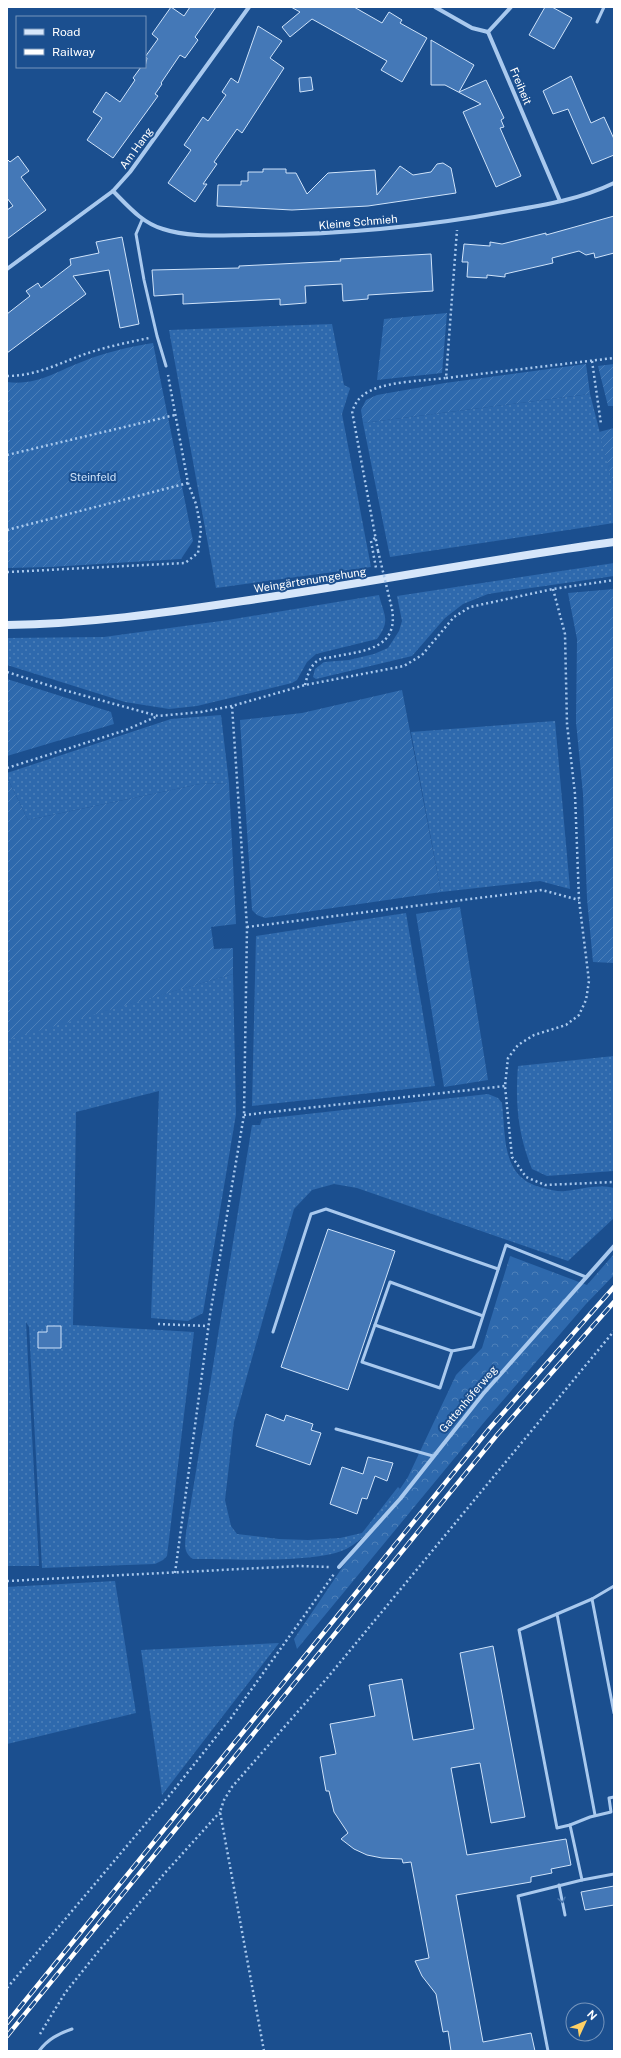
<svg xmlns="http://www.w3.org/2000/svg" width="621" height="2058" font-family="'Public Sans',sans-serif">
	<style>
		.grass { fill: url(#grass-dots) }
		.forest { fill: url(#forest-crowns) }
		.garden { fill: url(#garden-furrows) }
		.building { fill: #4478b7; stroke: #cfe3fa }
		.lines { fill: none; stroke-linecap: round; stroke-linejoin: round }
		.path { stroke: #a9c9ee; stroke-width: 2.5; stroke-dasharray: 2 3; stroke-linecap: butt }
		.lane { stroke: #a9c9ee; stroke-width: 3 }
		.street { stroke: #a9c9ee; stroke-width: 4 }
		.secondary { stroke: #d6e6fa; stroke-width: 8 }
		.rail-casing { stroke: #fff; stroke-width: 4.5 }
		.rail { stroke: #1b4f8f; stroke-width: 3; stroke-dasharray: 9; stroke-linecap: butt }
		.path-bridge { stroke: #a9c9ee; stroke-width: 2.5; stroke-dasharray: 2 3; stroke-linecap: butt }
		.oneway { stroke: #4674ac }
		.labels { text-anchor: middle; stroke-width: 4; stroke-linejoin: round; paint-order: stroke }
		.street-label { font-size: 11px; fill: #fff; stroke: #1b4f8f }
		.park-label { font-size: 11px; fill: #cfe3fa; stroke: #1b4f8f }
	</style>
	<defs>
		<pattern id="grass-dots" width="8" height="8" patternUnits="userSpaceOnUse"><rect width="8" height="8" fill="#2e69ad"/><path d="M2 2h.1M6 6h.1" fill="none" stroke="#4d80b9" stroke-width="1.8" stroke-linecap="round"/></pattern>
		<pattern id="forest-crowns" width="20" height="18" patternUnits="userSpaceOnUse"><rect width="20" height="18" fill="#2e69ad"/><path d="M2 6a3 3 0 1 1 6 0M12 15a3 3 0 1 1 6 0" fill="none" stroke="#4d80b9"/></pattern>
		<pattern id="garden-furrows" width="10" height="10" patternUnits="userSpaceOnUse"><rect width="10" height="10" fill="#2e69ad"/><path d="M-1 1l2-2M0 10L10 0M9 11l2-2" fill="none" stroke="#4d80b9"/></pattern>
	</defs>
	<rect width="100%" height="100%" fill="#1b4f8f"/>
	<g class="grass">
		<path d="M332 324 344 385 350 388 342 414 371 567 216 588 169 330Z"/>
		<path d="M590 394 614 488V523L390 557 363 423Z"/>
		<path d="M614 563V576L488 594 463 604 445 618 412 656 316 679 313 677 315 669 324 662 349 660 374 654 388 648 399 631 402 621 397 596Z"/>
		<path d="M379 595C384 616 391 620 377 639L316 654 307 662 297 680 292 683 197 706 169 709 125 702 7 665V638L104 637 228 620Z"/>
		<path d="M221 715 229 783 200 784 28 820 7 777V773L171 719Z"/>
		<path d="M555 721 570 889 540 881 441 892 411 732Z"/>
		<path d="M406 913 435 1086 252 1106 256 936Z"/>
		<path d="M233 974 236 1114 203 1313 188 1321 151 1318 159 1091 76 1112 73 1325 194 1332 167 1556 163 1560 155 1564 42 1568 29 1327 26 1322 39 1566H7V1039Z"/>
		<path d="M614 1056V1171L547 1176 532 1169C518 1135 515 1103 518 1066Z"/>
		<path d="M488 1094 498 1098 502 1103C506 1138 501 1179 544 1188 551 1190 559 1192 565 1191 582 1189 597 1184 614 1188V1218L568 1261 357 1188 334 1184 312 1190 294 1209 234 1422 225 1500 231 1526 237 1534 279 1539 308 1540 340 1538 362 1533 398 1487 400 1489C386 1510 371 1535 348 1548 320 1564 228 1559 193 1559 183 1553 185 1543 186 1533L252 1125H260L262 1119Z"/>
		<path d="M115 1581 136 1713 7 1744V1587Z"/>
		<path d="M279 1643 162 1795 141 1650Z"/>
	</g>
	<path class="forest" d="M614 1254V1275L586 1304 486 1420 297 1649 294 1639 344 1565 377 1523 408 1477 456 1375 482 1348 510 1256 587 1285Z"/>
	<g class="garden">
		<path d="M447 313 442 373 377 380 384 319Z"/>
		<path d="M153 343 193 541 181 559 50 567 7 568V382C37 386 57 371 84 361 106 352 129 347 153 343Z"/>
		<path d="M586 364 590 394 363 423 361 410 366 400 377 395 445 383Z"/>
		<path d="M614 364V406H608L598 366Z"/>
		<path d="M614 428V488L599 432Z"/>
		<path d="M614 589V963L593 962 587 899 583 794 576 722 577 639 568 593Z"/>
		<path d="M7 679 111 712 114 724 7 756Z"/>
		<path d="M402 690 441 892 265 918 257 915 252 910 240 720 302 713Z"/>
		<path d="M7 777 28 820 200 784 229 783 236 924 211 927 214 949 233 948V974L7 1040Z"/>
		<path d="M460 907 488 1080 444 1087 416 914Z"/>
	</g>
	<g class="building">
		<path d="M171 7 184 16 190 7H216L195 37 198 40 185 58 180 55 161 83 162 84 155 94 158 96 113 158 87 140 102 118 93 112 106 92 120 102 135 80 133 78 141 67H145L147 58 145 57 158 39 152 34Z"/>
		<path d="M291 7H354L382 23 389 12 402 20 400 23 427 38 402 82 381 70 387 61 312 19 290 37 282 27 300 12Z"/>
		<path d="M545 7H552L572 18 554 49 529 35Z"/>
		<path d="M258 26 282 41 270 58 284 68 242 133 237 129 214 162 217 164 203 184H207L195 202 168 183 191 150 184 145 203 117 208 121 226 95 222 92 231 78 238 83Z"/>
		<path d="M431 40 474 65 459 92 486 80 504 118 501 120 504 127 500 128 521 176 496 187 463 112 481 104 445 85H431Z"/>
		<path d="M571 76 591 123 604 117 614 139V155L592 164 568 109 553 114 543 91Z"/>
		<path d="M311 77 313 90 300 92 299 78Z"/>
		<path d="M18 156 29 171 21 177 46 210 7 239V210L13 206 7 198V159L10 162Z"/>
		<path d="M443 163 451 168 456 193 368 206 292 210 217 206 218 185H241V181H248V172H263V169H286V173H296L307 194 328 173 375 170 377 195 400 166 413 175 431 172 437 164Z"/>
		<path d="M614 216V253L595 258 594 253 586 255 579 251 552 258 553 263 505 274V277L487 275V278L467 277 468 262H462L464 244 490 246V242L502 244 546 233V235Z"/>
		<path d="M122 237 139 324 120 328 109 270 73 276 86 294 7 353V314L30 296 26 291 38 283 41 288 71 265 70 259 99 253 96 242Z"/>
		<path d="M431 254 433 291 368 295V299L343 301 342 284 305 286 306 303 280 305V299L183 304V294L154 296 152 270 239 268V266L341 261 340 259Z"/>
		<path d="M328 1229 395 1251 348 1390 281 1367Z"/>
		<path d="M47 1326H61V1348H38V1332H47Z"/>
		<path d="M266 1414 284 1421 286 1415 313 1424 311 1430 321 1433 310 1465 256 1446Z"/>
		<path d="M368 1457 393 1463 387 1481 375 1476 367 1499 362 1498 357 1514 330 1504 342 1467 363 1474Z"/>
		<path d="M493 1646 525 1817 491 1823 480 1763 451 1768 467 1855 566 1839 571 1865 551 1869 552 1873 531 1877V1882L456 1895 483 2042 531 2033 535 2051H451L448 2031 443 2032 436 1994 422 1976 415 1961 429 1958 411 1862 403 1863 402 1859 382 1858 367 1855 354 1849 341 1839 348 1833 334 1812 329 1791H326L320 1757 336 1754 330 1724 375 1716 369 1685 402 1679 413 1740 474 1729 460 1653Z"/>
		<path d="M614 1886V1905L585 1910 581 1892Z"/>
	</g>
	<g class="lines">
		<g class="path">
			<path d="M592 361 601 424"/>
			<path d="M7 376C33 376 54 366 77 357 100 348 125 343 149 338"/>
			<path d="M446 378 614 358"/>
			<path d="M7 455 175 415"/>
			<path d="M7 530 188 483"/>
			<path d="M375 538 371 541 376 568"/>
			<path d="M378 551 352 411C355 405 357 400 362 396 379 381 424 381 446 378L457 230"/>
			<path d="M7 572 185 563 198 553 201 529 196 504 188 483 168 375"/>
			<path d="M553 589 565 634 567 724 575 794 579 900 589 981 586 1000 579 1015 566 1025 534 1035 518 1045 508 1058 505 1086 512 1157 526 1177 545 1185 614 1182"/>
			<path d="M7 672 60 689 158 716 201 712 232 706 305 685 404 666 422 655 454 617 470 607 553 589 614 580"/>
			<path d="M305 685C307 677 309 669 315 663 319 658 326 658 332 657 362 651 399 650 392 609"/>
			<path d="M7 768 126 730 158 716"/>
			<path d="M247 927 542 890 579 900"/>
			<path d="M244 1115 505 1086"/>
			<path d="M158 1324 208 1326"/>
			<path d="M175 1573 210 1315 244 1115 247 927 232 706"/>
			<path d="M7 1581 299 1566 330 1567"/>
			<path d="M7 1988 169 1796 231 1718 334 1574"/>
			<path d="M40 2034 65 1993 97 1953 164 1874 220 1812"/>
			<path d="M264 2051 220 1812 224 1800 232 1787 328 1677 614 1331"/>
		</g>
		<g class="lane">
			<path d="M597 22 604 7"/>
			<path d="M142 220 136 234 144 280 157 336 166 366"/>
			<path d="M483 1316 390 1282 362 1362 440 1388 452 1351 473 1347C484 1313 495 1279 506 1245L586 1277"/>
			<path d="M375 1325 452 1351"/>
			<path d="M273 1332 311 1214 326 1209 498 1269"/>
			<path d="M336 1429 433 1456"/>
			<path d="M592 1599 614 1713"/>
			<path d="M557 1614 519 1630 557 1828 570 1825"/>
			<path d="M595 1815 557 1614 592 1599 614 1586"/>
			<path d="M582 1880 570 1825 590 1817 611 1812 609 1798 614 1797"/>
			<path d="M559 1885 565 1915"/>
			<path d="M39 2051C48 2039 58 2034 72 2029"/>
			<path d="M548 2051 518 1896 582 1880 614 1874"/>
		</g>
		<g class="street">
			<path d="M435 7 472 28 488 32"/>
			<path d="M488 32 560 201"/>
			<path d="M488 32 511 7"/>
			<path d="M113 191C128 206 142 223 163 229 190 238 222 235 250 235 337 235 423 227 509 211 545 205 581 199 614 183"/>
			<path d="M7 269 113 191 130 172 249 7"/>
			<path d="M339 1567 400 1499 483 1394 614 1246"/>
		</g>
		<path class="secondary" d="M7 625C87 624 164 613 243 601 367 583 490 559 614 542"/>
		<g class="rail-casing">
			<g id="rail">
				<path d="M7 2023 489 1429 614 1287"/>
				<path d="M7 2036 497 1435 614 1302"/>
			</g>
		</g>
		<use href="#rail" class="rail"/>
		<path class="path-bridge" d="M378 551 392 609"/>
	</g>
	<defs><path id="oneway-chevron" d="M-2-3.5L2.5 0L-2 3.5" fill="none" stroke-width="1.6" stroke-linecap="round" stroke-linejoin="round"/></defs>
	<use class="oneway" href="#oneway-chevron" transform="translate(562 1900) rotate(77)"/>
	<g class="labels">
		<g class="street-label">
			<text transform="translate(521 86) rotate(67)" y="4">Freiheit</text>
			<text transform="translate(136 148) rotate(-54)" y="4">Am Hang</text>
			<text transform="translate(358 222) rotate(-5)" y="4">Kleine Schmieh</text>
			<text transform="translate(310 580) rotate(-9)" y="4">Weingärtenumgehung</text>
			<text transform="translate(468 1399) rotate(-50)" y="4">Gattenhöferweg</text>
		</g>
		<g class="park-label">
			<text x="93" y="481">Steinfeld</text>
		</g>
	</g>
	<rect width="621" height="2058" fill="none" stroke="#ffffff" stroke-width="16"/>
	<rect x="16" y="16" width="130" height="52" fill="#1b4f8f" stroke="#7695bc"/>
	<rect x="24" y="29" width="20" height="6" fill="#d6e6fa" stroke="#7695bc"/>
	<text x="52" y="36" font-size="12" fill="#ffffff">Road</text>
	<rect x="24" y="49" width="20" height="6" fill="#ffffff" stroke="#7695bc"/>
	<text x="52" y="56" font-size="12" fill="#ffffff">Railway</text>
	<g transform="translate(585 2022) rotate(46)"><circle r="19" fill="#1b4f8f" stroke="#7695bc"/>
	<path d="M0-3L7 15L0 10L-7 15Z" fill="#ffd166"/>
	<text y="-6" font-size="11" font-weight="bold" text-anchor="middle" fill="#ffffff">N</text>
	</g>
</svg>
